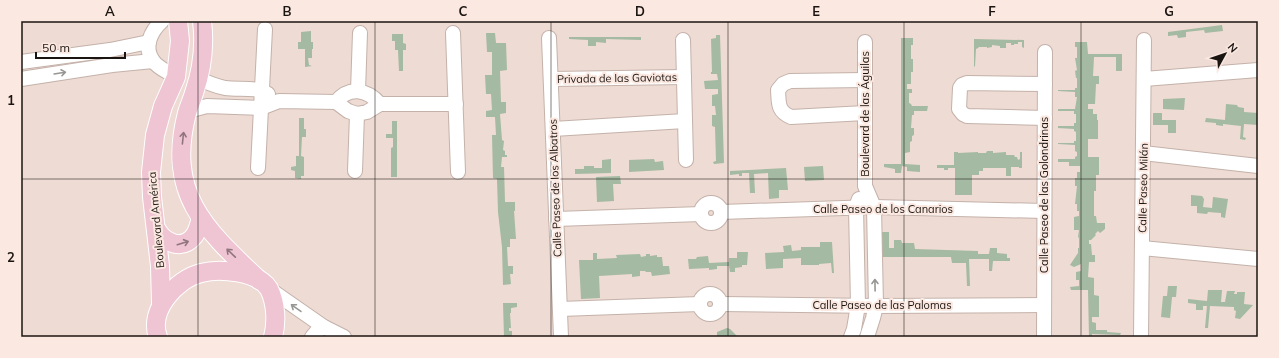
<svg xmlns="http://www.w3.org/2000/svg" width="1279" height="358" font-family="Mulish,sans-serif">
	<style>
		.green { fill: #a4baa2 }
		.lines { fill: none; stroke-linecap: round; stroke-linejoin: round }
		.minor-casing { stroke: #c4b2aa; stroke-width: 16 }
		.major-casing { stroke: #fff; stroke-width: 20 }
		.minor { stroke: #fff; stroke-width: 14 }
		.major { stroke: #efc4d3; stroke-width: 18 }
		.oneway { stroke: #989694 }
		.oneway2 { stroke: #90757c }
		.grid { fill: none; stroke: #1b1512; stroke-width: 1; stroke-opacity: 0.55 }
		.labels { text-anchor: middle; stroke-width: 4; stroke-linejoin: round; paint-order: stroke }
		.street-label { font-size: 11px; fill: #1b1512; stroke: #fbe8e0 }
		.neatline { fill: none; stroke: #1b1512; stroke-width: 1.5 }
		.grid-label { font-size: 13px; text-anchor: middle; font-weight: bold; fill: #1b1512 }
	</style>
	<rect width="100%" height="100%" fill="#eedbd3"/>
	<g class="green">
		<path d="M1222 25 1223 31 1205 33 1204 30 1186 32V37L1178 38 1177 35 1168 36V32Z"/>
		<path d="M311 31V42H313V49H312V58H308L309 65 312 66 305 67V49H298V42H301V32Z"/>
		<path d="M486 33H495L496 43H506L507 70 500 71 501 102H506V113L500 114 502 140 504 141 503 150 505 151V155H507V157H502L501 167H504L505 202H515V211H514L516 239H510V247H507L508 266H513V274H510L511 284 503 285 502 247 498 212 497 179 493 178 492 135H496L495 117H486V111L492 110 491 94H486L485 75H492V52H487Z"/>
		<path d="M392 34H403V43L406 44V50H403V71H399L398 50H395V41H392Z"/>
		<path d="M716 35H720L724 163 714 164 713 162 716 161 715 127 712 126V115H716L715 106H712V95L718 94V89H705L704 81 718 80 717 74H711V72H712L711 39 716 38Z"/>
		<path d="M569 37H641V40L606 39V43L596 42V46H588V40L569 39Z"/>
		<path d="M901 38H913V45H911V59H913V72H911V84H907V89H912V93H909V103L911 104 912 106H928L927 111H914V115H912L911 128H914V135L912 136V141L910 142V152L905 153V164L920 165V172L907 171V167L902 166 901 173H895V169L884 167V164H901Z"/>
		<path d="M974 39 1024 40V48L1022 47V42H1018V44H1014V45H1011V43H1006V48H1000V46L992 45V47L987 48V47H979L978 48 976 49 975 66 974 67Z"/>
		<path d="M1075 42H1087L1088 54H1122V71H1116V57H1094L1093 76H1099V84H1096L1095 104H1088V109H1093V114H1097V120H1098V139H1088V157H1099V175H1096V191H1094V216H1096L1097 223H1105V229L1100 233 1098 231 1095 234 1096 235 1091 240H1089V244H1091L1092 255H1095V262H1089L1088 277 1094 278V295L1099 296V317H1092V322L1096 323V330H1107V332L1121 333 1120 335 1092 334V337H1089L1088 290H1071L1070 287 1079 286V280H1076V272L1081 271V264L1074 267 1070 265 1078 253V248H1079V238L1078 237 1079 230H1074V217L1079 216V211H1077V204H1075L1077 186H1075V178H1077V172H1080V166H1069V162H1058V159H1075V157L1077 156V152L1075 151V145L1058 144V143H1074V141H1076V132L1074 131V129L1058 128V126H1074V123H1076V114H1074V111H1058V109H1075L1077 97H1075V92L1058 91V90H1075V88H1077V78H1076L1075 71 1077 70 1075 58H1077V47H1075Z"/>
		<path d="M1185 98 1184 110 1163 109V99Z"/>
		<path d="M1226 104 1237 105 1238 107 1244 108V112L1258 113V125L1244 124 1243 137 1246 138 1245 140 1240 139 1241 126 1223 124V126L1216 125V123L1205 122 1206 118 1225 120Z"/>
		<path d="M1153 113H1162V120H1176V133H1168V125H1153Z"/>
		<path d="M299 118H304V129H306V137H302L301 156 304 157V176H301V179L295 178V171L291 170V167L296 166V156H299Z"/>
		<path d="M392 121H397V177H391V148L393 147V138H386V134H392Z"/>
		<path d="M987 151H993V153L1006 152V155H1014L1015 157H1017L1018 160 1020 159V152H1022V168H1019V167H1011V176H1006V168H983V171H979V175H972V195H955V168H948V170H944V168H937V165H954V152H958V153L978 152V153H986Z"/>
		<path d="M611 159V173L575 174V169H584V166H594V168H602V160Z"/>
		<path d="M654 159 655 162 663 161 664 170 629 172V160Z"/>
		<path d="M823 166 824 180 805 181 804 167Z"/>
		<path d="M786 168 788 190H779V198L769 199 768 173 754 174 755 193H750L749 173H742V176H739V174L730 175V171Z"/>
		<path d="M620 176 621 184H613L614 201 597 202 596 177Z"/>
		<path d="M1191 195 1202 196 1204 199 1203 207 1212 208 1213 197 1228 199 1225 218 1221 217V213L1208 212 1207 214 1197 213V206H1191Z"/>
		<path d="M879 232H889V248H894V240H901L902 243H914L915 249 978 251V254H989L990 248H997V253L1007 254V258H1010V261H993L992 271H989V259H969L970 286H967L966 263H952L951 257H880Z"/>
		<path d="M820 242H832L834 273H832L831 263 819 264V265H801V258L783 259V268L766 269 765 253 784 252 783 246 791 245 792 251 801 250V247H820Z"/>
		<path d="M737 252H748L747 265H742V267L735 268V272H730L729 266H717V269L709 270V268L689 269 688 259H696L697 257 708 256 709 263 729 262V258H737Z"/>
		<path d="M593 253H597V259L617 258 616 255 640 254 641 257 646 256V254H650V256L657 255V257H662L663 266H669L670 274 652 276 651 272H646L645 271H640V276L632 277V274L599 276 600 298 581 299 579 260H593Z"/>
		<path d="M1168 286H1177L1176 297H1172L1170 318 1161 317 1163 296H1167Z"/>
		<path d="M1208 290H1222L1221 302H1225L1227 291H1235L1234 294H1237V292H1245L1244 304 1253 305 1240 319 1235 318 1236 311 1234 310V307L1210 306 1208 328H1205L1207 306H1203V310H1196V304L1188 303V299L1207 301Z"/>
		<path d="M503 303H517V307L511 308V313H510L511 328H509V331H512V337H504Z"/>
		<path d="M727 328 730 329 738 337H717V332Z"/>
	</g>
	<g class="lines">
		<g class="minor-casing">
			<g id="minor">
				<path d="M162 21C151 31 143 47 153 61 158 68 168 72 176 77"/>
				<path d="M453 33 458 172"/>
				<path d="M549 38 561 337"/>
				<path d="M683 40 686 160"/>
				<path d="M865 42V186L874 207 876 306 873 318 867 337"/>
				<path d="M21 62 110 50 149 42"/>
				<path d="M199 78C207 83 216 86 225 88 240 90 256 86 268 94"/>
				<path d="M21 79 112 65 153 61"/>
				<path d="M551 79 684 77"/>
				<path d="M1144 79 1258 70"/>
				<path d="M865 80 790 81 783 84 778 90C779 103 777 111 791 117L865 113"/>
				<path d="M358 91 360 33"/>
				<path d="M336 102C349 86 367 89 380 104"/>
				<path d="M188 111 207 106 261 108 279 101 336 102 348 111 357 114 367 112 380 104H456"/>
				<path d="M1045 118 967 116 963 114 959 109 960 88 962 85 967 83 1045 84"/>
				<path d="M553 129 685 121"/>
				<path d="M1143 153 1258 166"/>
				<path d="M258 168 265 29"/>
				<path d="M355 171 357 114"/>
				<circle cx="711" cy="213" r="10"/>
				<path d="M721 212 874 207 1044 211"/>
				<path d="M556 219 701 214"/>
				<path d="M1142 248 1258 259"/>
				<path d="M268 288 324 327 344 337"/>
				<circle cx="710" cy="304" r="10"/>
				<path d="M720 304 876 306 1044 305"/>
				<path d="M560 309 700 304"/>
				<path d="M312 337 317 331 324 327"/>
				<path d="M851 337 854 329 858 305 856 207 859 199"/>
				<path d="M1044 337 1045 52"/>
				<path d="M1141 337 1144 40"/>
			</g>
		</g>
		<g class="major-casing">
			<g id="major">
				<path d="M202 21C205 45 202 70 194 93 192 100 189 106 187 113 166 194 205 229 259 280"/>
				<path d="M157 230C165 243 182 251 194 236 198 231 199 224 201 218"/>
				<path d="M161 303 160 266 152 197 151 172 155 135 163 106 176 77 180 41 178 21"/>
				<path d="M158 337C148 311 176 279 201 273 219 268 258 271 269 289 276 303 277 322 273 337"/>
			</g>
		</g>
		<use href="#minor" class="minor"/>
		<use href="#major" class="major"/>
	</g>
	<defs><path id="oneway-shaft" d="M-6 0H5M1.5-3L5.5 0L1.5 3" fill="none" stroke-width="1.6" stroke-linecap="round" stroke-linejoin="round"/></defs>
	<g class="oneway">
		<use href="#oneway-shaft" transform="translate(60 73) rotate(-9)"/>
		<use href="#oneway-shaft" transform="translate(875 285) rotate(-91)"/>
		<use href="#oneway-shaft" transform="translate(296 308) rotate(-145)"/>
	</g>
	<g class="oneway2">
		<use href="#oneway-shaft" transform="translate(183 138) rotate(-84)"/>
		<use href="#oneway-shaft" transform="translate(183 243) rotate(-17)"/>
		<use href="#oneway-shaft" transform="translate(231 253) rotate(-136)"/>
	</g>
	<path class="grid" d="M198 21V337M375 21V337M551 21V337M728 21V337M904 21V337M1081 21V337M21 179H1258"/>
	<g class="labels">
		<g class="street-label">
			<text transform="translate(617 78) rotate(-1)" y="4">Privada de las Gaviotas</text>
			<text transform="translate(865 114) rotate(-90)" y="4">Boulevard de las Águilas</text>
			<text transform="translate(555 188) rotate(-92)" y="4">Calle Paseo de los Albatros</text>
			<text transform="translate(1143 188) rotate(-89)" y="4">Calle Paseo Milán</text>
			<text transform="translate(1044 195) rotate(-90)" y="4">Calle Paseo de las Golondrinas</text>
			<text x="883" y="213">Calle Paseo de los Canarios</text>
			<text transform="translate(156 220) rotate(-95)" y="4">Boulevard América</text>
			<text x="882" y="309">Calle Paseo de las Palomas</text>
		</g>
	</g>
	<rect width="1279" height="358" fill="none" stroke="#fbe8e0" stroke-width="44"/>
	<g transform="translate(1225 54) rotate(50)" stroke="#fbe8e0" stroke-width="3" paint-order="stroke">
	<path d="M0-3L7 15L0 10L-7 15Z" fill="#1b1512"/>
	<text y="-6" font-size="11" font-weight="bold" text-anchor="middle" fill="#1b1512">N</text>
	</g>
	<path d="M36 52v6h89v-6" fill="none" stroke="#1b1512" stroke-width="2"/>
	<text x="42" y="52" font-size="12" fill="#1b1512" stroke="#fbe8e0" stroke-width="3" paint-order="stroke">50 m</text>
	<rect x="22" y="22" width="1235" height="314" class="neatline"/>
	<g class="grid-label">
		<text x="110" y="16">A</text>
		<text x="287" y="16">B</text>
		<text x="463" y="16">C</text>
		<text x="640" y="16">D</text>
		<text x="816" y="16">E</text>
		<text x="992" y="16">F</text>
		<text x="1169" y="16">G</text>
		<text x="11" y="105">1</text>
		<text x="11" y="262">2</text>
	</g>
</svg>
